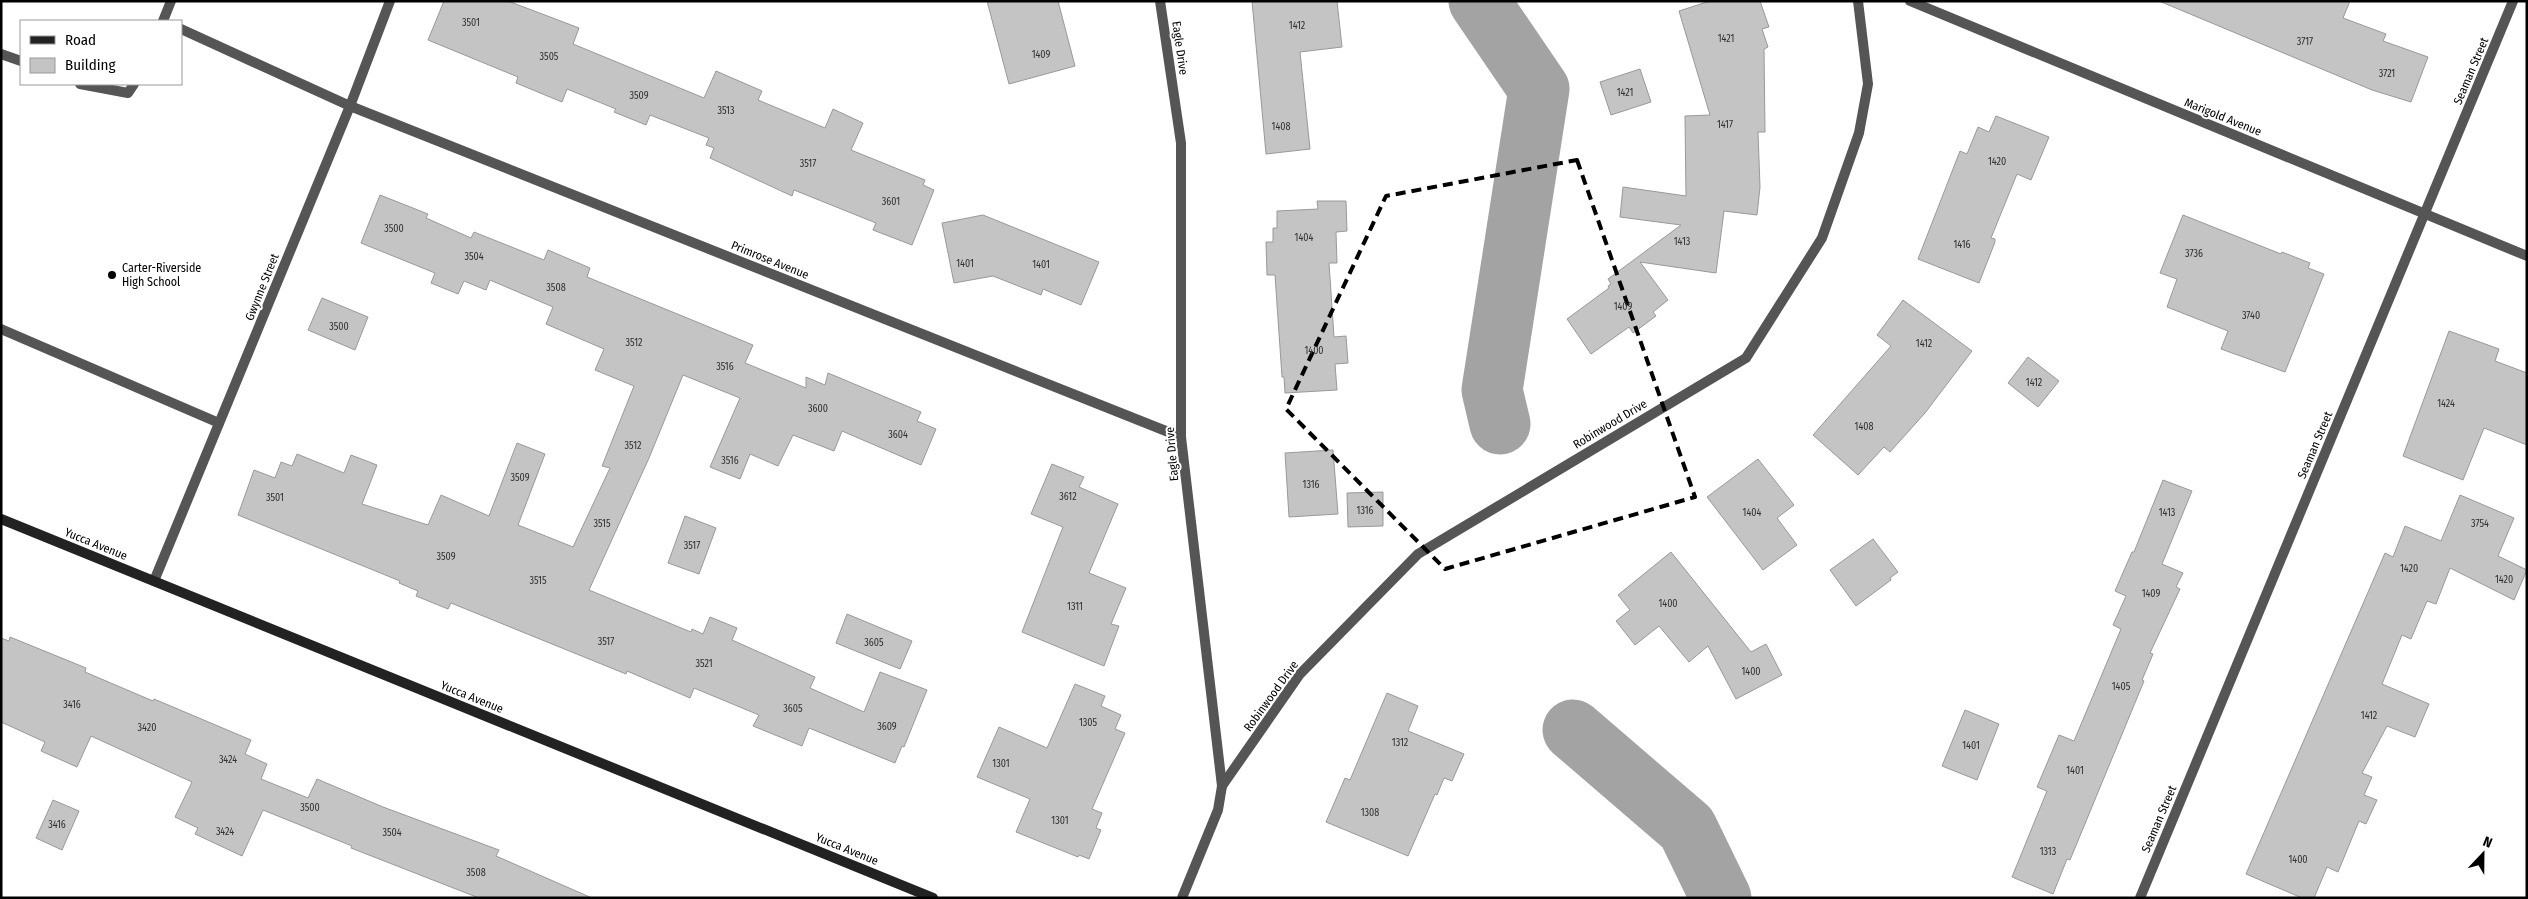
<svg xmlns="http://www.w3.org/2000/svg" width="2528" height="899" font-family="'Fira Sans Condensed',sans-serif">
	<style>
		.lines { fill: none; stroke-linecap: round; stroke-linejoin: round }
		.river { stroke: #a3a3a3; stroke-width: 61 }
		.building { fill: #c4c4c4; stroke: #999 }
		.lane { stroke: #555; stroke-width: 10 }
		.street { stroke: #555; stroke-width: 10 }
		.secondary { stroke: #222; stroke-width: 10 }
		.marked { fill: none; stroke: #000; stroke-width: 4; stroke-dasharray: 10 6; stroke-linejoin: round }
		.poi-dot { fill: #000; stroke: #fff; stroke-width: 2 }
		.labels { text-anchor: middle; stroke-width: 4; stroke-linejoin: round; paint-order: stroke }
		.number-label { font-size: 10px; fill: #313131 }
		.street-label { font-size: 12px; fill: #000; stroke: #fff }
		.poi-label { font-size: 12px; fill: #000; stroke: #fff; text-anchor: start }
	</style>
	<rect width="100%" height="100%" fill="#fff"/>
	<g class="lines">
		<g class="river">
			<path d="M1479 1 1539 89 1492 390 1500 424"/>
			<path d="M1573 730 1687 828 1721 898"/>
		</g>
	</g>
	<g class="building">
		<path d="M444 1H508L579 28 573 44 704 98 716 71 762 91 758 100 825 128 833 109 863 123 851 150 925 180 923 185 934 190 912 245 873 230 876 223 794 190 792 196 710 158 714 148 706 145 709 138 650 115 646 125 614 112 616 109 567 89 562 102 516 83 518 77 428 40Z"/>
		<path d="M987 1H1058L1075 66 1009 84Z"/>
		<path d="M1252 1H1337L1342 47 1300 52 1310 149 1266 154Z"/>
		<path d="M1710 1H1760L1769 27 1762 29 1768 47 1764 49 1765 132H1758L1760 187 1757 215 1724 211 1716 273 1640 262 1668 300 1653 312 1656 316 1633 333 1629 327 1591 354 1567 319 1609 288 1608 286 1611 284 1608 279 1681 225 1620 217 1623 187 1686 196 1685 116 1710 115 1679 11Z"/>
		<path d="M2159 1H2350L2343 18 2386 34 2383 41 2428 57 2411 102 2372 90Z"/>
		<path d="M1640 69 1651 102 1611 115 1600 82Z"/>
		<path d="M1996 116 2049 137 2031 180 2017 174 1991 238 1995 239V242L1979 283 1918 259 1960 151 1967 154 1978 127 1989 132Z"/>
		<path d="M380 195 428 214 426 218 471 238 474 232 544 260 548 250 590 268 587 277 753 345 745 363 806 388V377L825 385 828 373 921 412 917 421 936 429 921 465 842 431 834 451 793 435 778 466 750 454 740 479 710 467 740 398 683 375 649 458 589 590 691 632 692 629 703 634 710 617 737 628 732 640 815 677 810 688 864 712 880 672 927 690 904 747 902 746 895 763 809 728 802 746 753 726 759 715 694 688 690 698 627 671 626 674 451 603 448 609 416 596 418 591 399 583 400 581 238 515 254 470 275 478 281 462 292 466 297 454 344 473 351 455 377 465 362 504 428 525 441 495 489 516 517 443 545 454 518 525 573 547 610 468 602 466 634 386 595 370 604 349 546 324 553 307 490 280 486 290 464 281 458 294 431 283 435 273 361 243Z"/>
		<path d="M1317 201H1346L1347 231 1336 232 1337 263H1329L1334 337 1346 336 1348 363 1335 364 1337 390 1285 393 1284 377H1282L1275 275H1267L1266 242H1273V228H1277V211L1318 209Z"/>
		<path d="M983 215 1099 262 1081 305 1043 289 1041 295 993 276 954 283 942 223Z"/>
		<path d="M2183 215 2281 254 2282 252 2310 263 2308 268 2324 274 2285 372 2221 349 2228 331 2167 307 2177 279 2160 273Z"/>
		<path d="M322 298 368 317 355 350 308 330Z"/>
		<path d="M1903 300 1972 351 1925 413 1890 452 1884 447 1858 475 1813 435 1891 346 1877 335Z"/>
		<path d="M2449 331 2499 349 2495 361 2527 373V445L2484 428 2463 480 2403 456Z"/>
		<path d="M2028 357 2059 381 2038 407 2008 383Z"/>
		<path d="M1333 450 1338 514 1289 517 1285 453Z"/>
		<path d="M1758 459 1794 505 1777 518 1797 545 1763 570 1707 497Z"/>
		<path d="M1052 464 1084 477 1079 487 1118 504 1089 573 1126 588 1111 624 1119 626 1104 666 1022 632 1063 527 1031 514Z"/>
		<path d="M2163 480 2192 491 2162 564 2183 573 2176 587 2180 589 2150 653 2153 654 2142 680 2144 681 2070 860 2067 859 2053 894 2012 877 2047 791 2037 787 2059 735 2074 741 2121 629 2113 625 2126 596 2115 591 2132 552H2134Z"/>
		<path d="M1383 492V526L1348 527 1347 493Z"/>
		<path d="M2460 495 2514 518 2498 556 2527 570 2514 600 2450 568 2436 604 2427 601 2411 639 2402 635 2382 684 2429 704 2415 737 2387 726 2362 773 2372 777 2364 795 2377 800 2366 824 2359 821 2338 872 2327 867 2314 898H2302L2246 874 2385 553 2393 557 2405 526 2441 541Z"/>
		<path d="M685 516 716 528 699 574 668 563Z"/>
		<path d="M1873 539 1898 572 1890 578 1891 580 1856 606 1830 570Z"/>
		<path d="M1671 552 1751 652 1766 644 1782 675 1736 699 1708 646 1689 662 1659 626 1635 645 1616 621 1630 610 1618 595Z"/>
		<path d="M847 614 912 641 900 669 836 643Z"/>
		<path d="M10 637 86 668 85 672 153 701 154 699 251 740 245 754 267 764 261 779 308 798 317 779 383 807 499 850 496 856 592 898H479L351 848 352 846 263 810 242 856 195 834 198 828 175 817 192 782 91 736 77 767 41 751 45 742 1 722V638L9 641Z"/>
		<path d="M1075 684 1105 696 1101 706 1121 715 1115 729 1125 733 1092 809 1102 813 1096 828 1101 830 1089 859 1079 855 1078 857 1016 832 1030 799 977 777 999 727 1047 748Z"/>
		<path d="M1387 693 1418 706 1408 731 1464 754 1452 781 1444 778 1437 795 1435 794 1408 856 1326 822 1345 778 1350 780Z"/>
		<path d="M1965 710 1999 724 1977 780 1942 766Z"/>
		<path d="M53 800 79 811 62 850 36 838Z"/>
	</g>
	<g class="lines">
		<g class="lane">
			<path d="M163 21 171 1"/>
			<path d="M181 29 350 106"/>
			<path d="M1 54 21 61"/>
			<path d="M80 84 128 93 134 84"/>
			<path d="M1 329 219 423"/>
		</g>
		<g class="street">
			<path d="M1160 1 1181 143V437L1222 786 1218 810 1182 898"/>
			<path d="M1910 1 2527 256"/>
			<path d="M350 106 1181 437"/>
			<path d="M154 581 350 106 390 1"/>
			<path d="M1222 786 1300 674 1418 554 1746 358 1822 238 1859 133 1868 84 1858 1"/>
			<path d="M2140 898 2513 1"/>
		</g>
		<path class="secondary" d="M1 519 933 898"/>
	</g>
	<path class="marked" d="M1577 160 1695 497 1445 569 1286 409 1386 196Z"/>
	<circle class="poi-dot" cx="112" cy="275" r="5"/>
	<g class="labels">
		<g class="number-label">
			<text x="471" y="26">3501</text>
			<text x="1297" y="29">1412</text>
			<text x="1726" y="42">1421</text>
			<text x="2305" y="45">3717</text>
			<text x="1041" y="58">1409</text>
			<text x="549" y="60">3505</text>
			<text x="2387" y="77">3721</text>
			<text x="1625" y="96">1421</text>
			<text x="639" y="99">3509</text>
			<text x="726" y="114">3513</text>
			<text x="1725" y="128">1417</text>
			<text x="1281" y="130">1408</text>
			<text x="1997" y="165">1420</text>
			<text x="808" y="167">3517</text>
			<text x="891" y="205">3601</text>
			<text x="394" y="232">3500</text>
			<text x="1304" y="241">1404</text>
			<text x="1682" y="245">1413</text>
			<text x="1962" y="248">1416</text>
			<text x="2194" y="257">3736</text>
			<text x="474" y="260">3504</text>
			<text x="965" y="267">1401</text>
			<text x="1041" y="268">1401</text>
			<text x="556" y="291">3508</text>
			<text x="1623" y="310">1409</text>
			<text x="2251" y="319">3740</text>
			<text x="339" y="330">3500</text>
			<text x="634" y="346">3512</text>
			<text x="1924" y="347">1412</text>
			<text x="1314" y="354">1400</text>
			<text x="725" y="370">3516</text>
			<text x="2034" y="386">1412</text>
			<text x="2446" y="407">1424</text>
			<text x="818" y="412">3600</text>
			<text x="1864" y="430">1408</text>
			<text x="898" y="438">3604</text>
			<text x="633" y="449">3512</text>
			<text x="730" y="464">3516</text>
			<text x="520" y="481">3509</text>
			<text x="1311" y="488">1316</text>
			<text x="1068" y="500">3612</text>
			<text x="275" y="501">3501</text>
			<text x="1365" y="514">1316</text>
			<text x="1752" y="516">1404</text>
			<text x="2167" y="516">1413</text>
			<text x="602" y="527">3515</text>
			<text x="2480" y="527">3754</text>
			<text x="692" y="549">3517</text>
			<text x="446" y="560">3509</text>
			<text x="2409" y="572">1420</text>
			<text x="2504" y="583">1420</text>
			<text x="538" y="584">3515</text>
			<text x="2151" y="597">1409</text>
			<text x="1668" y="607">1400</text>
			<text x="1075" y="610">1311</text>
			<text x="606" y="645">3517</text>
			<text x="874" y="646">3605</text>
			<text x="704" y="667">3521</text>
			<text x="1751" y="675">1400</text>
			<text x="2121" y="690">1405</text>
			<text x="72" y="708">3416</text>
			<text x="793" y="712">3605</text>
			<text x="2369" y="719">1412</text>
			<text x="1088" y="726">1305</text>
			<text x="887" y="730">3609</text>
			<text x="147" y="731">3420</text>
			<text x="1400" y="746">1312</text>
			<text x="1971" y="749">1401</text>
			<text x="228" y="763">3424</text>
			<text x="1001" y="767">1301</text>
			<text x="2075" y="774">1401</text>
			<text x="310" y="811">3500</text>
			<text x="1370" y="816">1308</text>
			<text x="1060" y="824">1301</text>
			<text x="57" y="828">3416</text>
			<text x="225" y="835">3424</text>
			<text x="392" y="836">3504</text>
			<text x="2048" y="855">1313</text>
			<text x="2298" y="863">1400</text>
			<text x="476" y="876">3508</text>
		</g>
		<g class="street-label">
			<text transform="translate(1180 48) rotate(82)" y="4">Eagle Drive</text>
			<text transform="translate(2471 71) rotate(-67)" y="4">Seaman Street</text>
			<text transform="translate(2223 117) rotate(22)" y="4">Marigold Avenue</text>
			<text transform="translate(770 260) rotate(22)" y="4">Primrose Avenue</text>
			<text transform="translate(262 287) rotate(-68)" y="4">Gwynne Street</text>
			<text transform="translate(1610 424) rotate(-31)" y="4">Robinwood Drive</text>
			<text transform="translate(2315 445) rotate(-67)" y="4">Seaman Street</text>
			<text transform="translate(1172 454) rotate(-95)" y="4">Eagle Drive</text>
			<text transform="translate(96 544) rotate(22)" y="4">Yucca Avenue</text>
			<text transform="translate(1271 696) rotate(-54)" y="4">Robinwood Drive</text>
			<text transform="translate(472 697) rotate(22)" y="4">Yucca Avenue</text>
			<text transform="translate(2159 819) rotate(-67)" y="4">Seaman Street</text>
			<text transform="translate(847 849) rotate(22)" y="4">Yucca Avenue</text>
		</g>
		<g class="poi-label">
			<text x="122" y="272">Carter-Riverside<tspan x="122" dy="14">High School</tspan></text>
		</g>
	</g>
	<rect width="2528" height="899" fill="none" stroke="#000000" stroke-width="5"/>
	<rect x="20" y="20" width="162" height="65" fill="#ffffff" stroke="#999999"/>
	<rect x="30" y="36" width="25" height="8" fill="#222222" stroke="#999999"/>
	<text x="65" y="45" font-size="15" fill="#000000">Road</text>
	<rect x="30" y="58" width="25" height="15" fill="#c4c4c4" stroke="#999999"/>
	<text x="65" y="70" font-size="15" fill="#000000">Building</text>
	<g transform="translate(2483 854) rotate(22)" stroke="#ffffff" stroke-width="4" paint-order="stroke">
	<path d="M0-4L9 19L0 12L-9 19Z" fill="#000000"/>
	<text y="-8" font-size="14" font-weight="bold" text-anchor="middle" fill="#000000">N</text>
	</g>
</svg>
